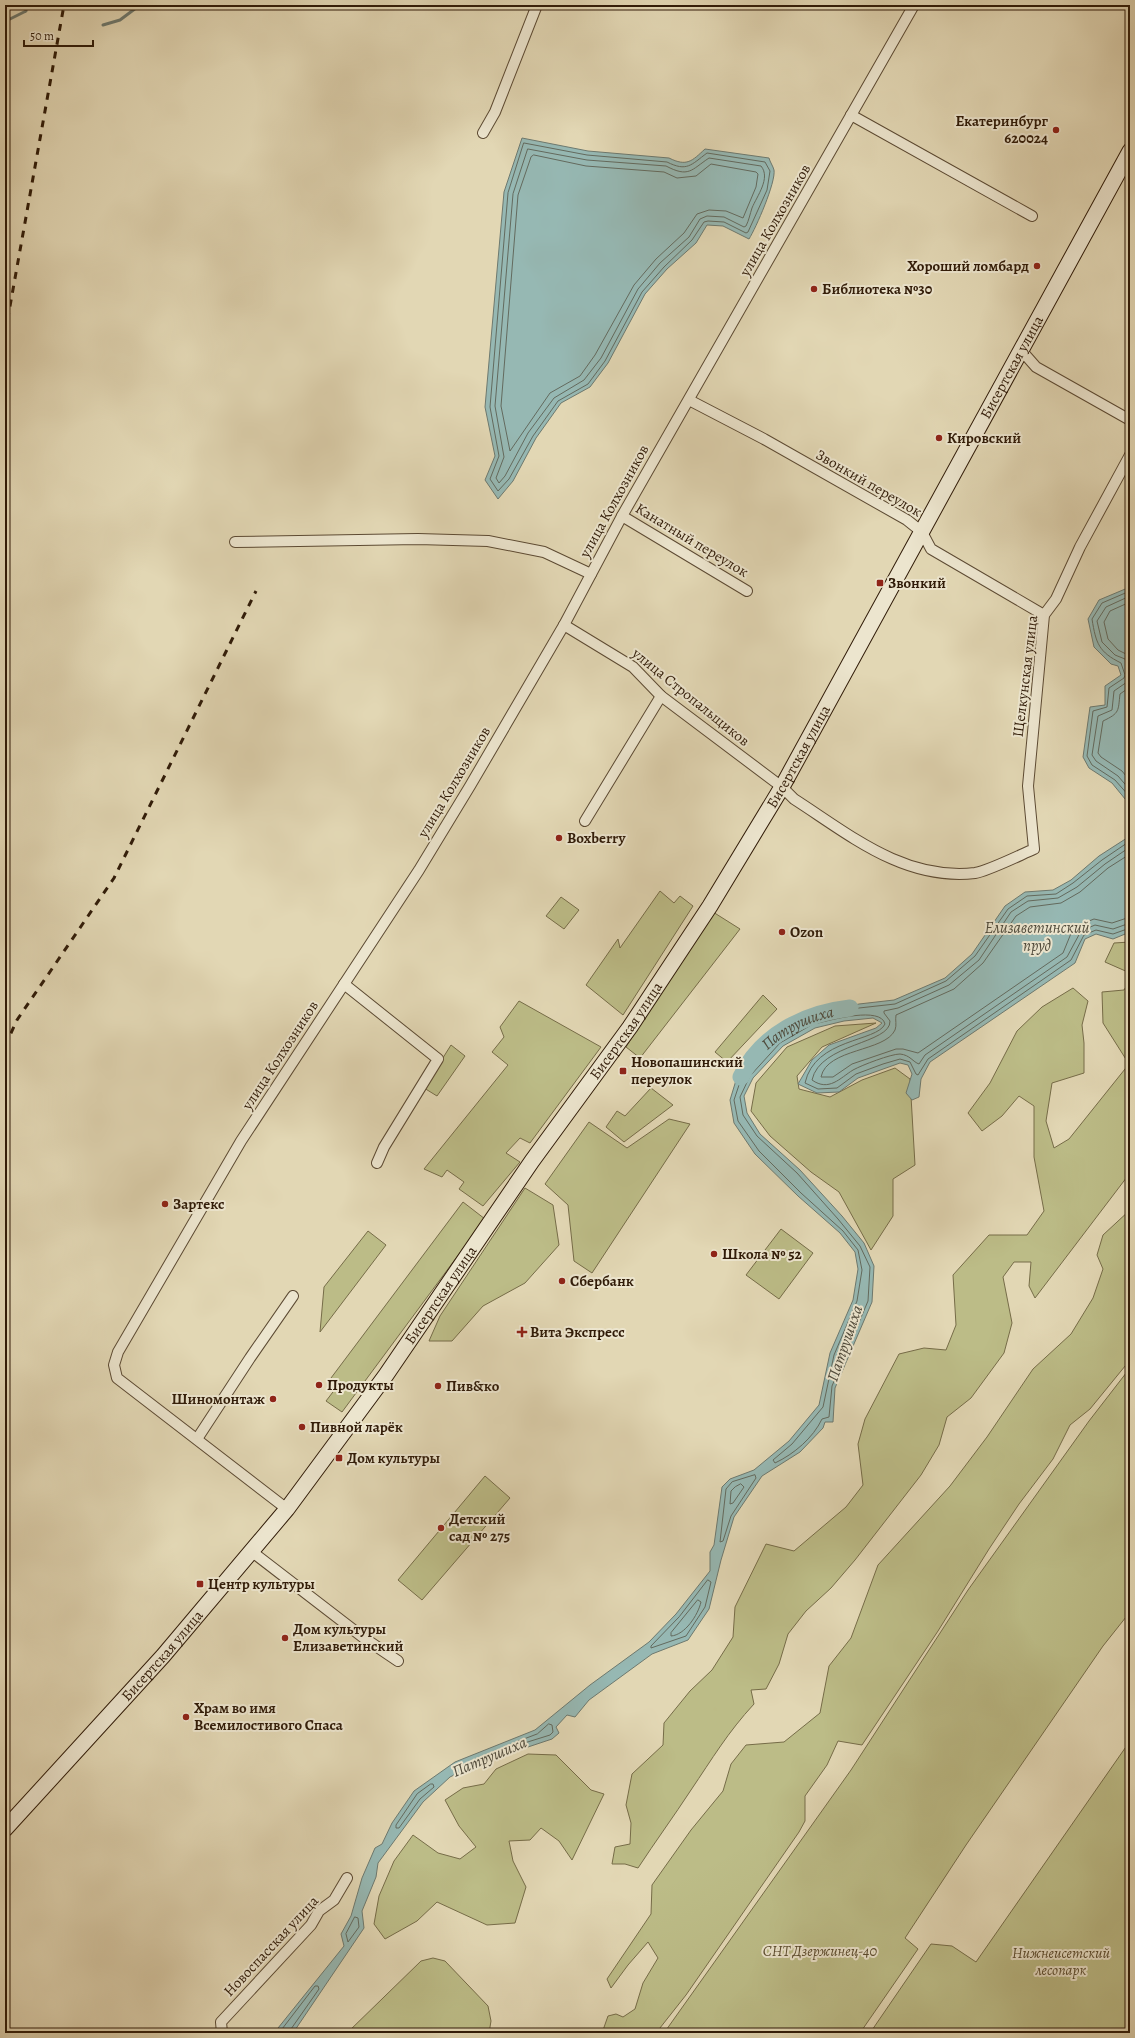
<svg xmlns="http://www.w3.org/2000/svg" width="1135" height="2038" font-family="Alegreya,serif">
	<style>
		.green { fill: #bcbc87; stroke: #766c48 }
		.water { fill: #96b8b3; stroke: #6d796f }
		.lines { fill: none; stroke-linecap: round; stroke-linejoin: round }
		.shore { stroke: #636a5e; stroke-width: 1 }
		.stream { stroke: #6d796f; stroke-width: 3 }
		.river { stroke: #96b8b3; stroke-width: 17 }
		.minor-casing { stroke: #5c4a33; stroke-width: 12 }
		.secondary-casing { stroke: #301b08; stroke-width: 17 }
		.minor { stroke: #ece5ce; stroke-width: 10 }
		.secondary { stroke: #ece5ce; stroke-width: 15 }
		.rail { stroke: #301b08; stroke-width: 3; stroke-dasharray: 7 7; stroke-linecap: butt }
		.poi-dot { fill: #8f2418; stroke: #ece5ce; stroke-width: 1.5 }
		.labels { text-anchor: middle; stroke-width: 4; stroke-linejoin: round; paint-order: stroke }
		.poi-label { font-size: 15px; font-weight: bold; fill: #301b08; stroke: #ece5ce; text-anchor: start }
		.street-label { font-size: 15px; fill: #301b08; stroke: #ece5ce }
		.park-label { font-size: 15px; font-style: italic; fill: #5a4b2e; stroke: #ece5ce }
		.water-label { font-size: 16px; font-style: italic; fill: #4f4a3b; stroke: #ece5ce }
	</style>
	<rect width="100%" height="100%" fill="#e2d7b4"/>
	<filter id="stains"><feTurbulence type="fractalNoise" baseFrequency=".005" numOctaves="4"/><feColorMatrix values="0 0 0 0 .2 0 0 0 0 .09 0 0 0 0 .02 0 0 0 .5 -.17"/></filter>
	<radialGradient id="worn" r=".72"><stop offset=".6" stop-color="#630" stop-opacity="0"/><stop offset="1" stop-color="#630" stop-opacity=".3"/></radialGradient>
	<g class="green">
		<path d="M660 891 674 903 680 896 693 906 623 1015 586 985 618 939 620 948Z"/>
		<path d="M561 897 579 910 564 929 546 916Z"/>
		<path d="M713 912 740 929 640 1058 626 1047Z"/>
		<path d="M1130 942V973L1105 962 1114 943Z"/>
		<path d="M1130 980V1173L1035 1298 1029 1286 1031 1262H1014L1003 1277 1012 1323 1004 1353 971 1398 947 1417 939 1445 921 1475 855 1560 831 1588 806 1611 788 1634 779 1664 766 1689 751 1690 754 1704C728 1732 712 1759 691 1790 674 1816 655 1842 638 1868L625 1864H612L615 1847 630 1844 631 1823 626 1805 632 1774 663 1745 664 1723 690 1691 712 1670 733 1637 735 1607 766 1544 794 1551 846 1507 863 1485 858 1444 865 1419 899 1354 924 1348 946 1350 956 1325 953 1275 989 1235H1027L1044 1211 1034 1157V1106L1019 1096 1002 1116 982 1131 968 1113 990 1083 1017 1031 1042 1007 1073 988 1088 1001 1082 1025 1084 1043V1073L1052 1083 1046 1121 1054 1148 1069 1139 1129 1064 1103 1023 1102 992 1124 990Z"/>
		<path d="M763 995 777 1009 727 1062 715 1052Z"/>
		<path d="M519 1001 601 1047 530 1143 520 1138 506 1153 520 1162 483 1206 459 1189 464 1182 447 1170 442 1177 424 1169 508 1065 492 1052 504 1037 500 1027Z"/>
		<path d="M876 1023 822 1047 797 1076 799 1089 830 1097 862 1080 895 1068 910 1079 915 1165 893 1179V1216L871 1250 839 1192 811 1172 770 1136 751 1111 756 1083 787 1047 835 1026Z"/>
		<path d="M451 1045 465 1056 437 1096 424 1088Z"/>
		<path d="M651 1088 673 1105 624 1142 606 1127 617 1111 625 1116Z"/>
		<path d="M669 1119 690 1124 592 1273 574 1261 568 1205 545 1184 589 1122 627 1148Z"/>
		<path d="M525 1188 553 1205 559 1245 525 1283 483 1306 452 1341H429L440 1316Z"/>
		<path d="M463 1202 485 1219 342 1412 326 1401 336 1388 328 1382Z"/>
		<path d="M1130 1210V1360L1090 1409 1070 1425 1053 1459 1019 1504 989 1549 938 1631 862 1745 838 1741 827 1765 805 1796V1821L799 1832 686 1995 656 2033H602L608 2016 616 2014 623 2017 635 2009 643 1983 658 1958 648 1942 628 1965 611 1988 607 1979 651 1914 652 1885 691 1830 723 1791 731 1764 746 1745 784 1742 820 1713 829 1666 851 1638 878 1565 950 1486 987 1437 1033 1369 1071 1334 1093 1298 1103 1269 1097 1255 1103 1235Z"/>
		<path d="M781 1229 813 1253 779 1299 746 1275Z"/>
		<path d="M368 1231 386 1245 320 1332 324 1287Z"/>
		<path d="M1130 1368V1612L1103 1646 966 1845 905 1938 918 1949 860 2033H664L851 1770 968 1590 1089 1421Z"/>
		<path d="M485 1476 510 1498 422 1600 398 1580Z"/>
		<path d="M1130 1741V2033H870L931 1944 952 1946 976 1962Z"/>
		<path d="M528 1754 556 1755 591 1790 604 1794 572 1860 559 1841 541 1828 530 1840 509 1841 513 1861 526 1887 515 1923 487 1925 437 1902 417 1921 385 1939 374 1924 379 1896 394 1861 413 1835 438 1853 460 1859 476 1847 459 1826 445 1800 463 1788 484 1784 496 1769Z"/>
		<path d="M433 1958 445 1961 488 2006 491 2021 489 2033H347L421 1961Z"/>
	</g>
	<g class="water">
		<path d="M522 138 588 151 669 158C687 167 692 161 705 149L769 158C770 162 773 166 774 170 776 182 756 228 749 239L723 226 707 225 696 243 667 269 645 294 608 363 590 387 561 403 536 438 513 481 498 499 485 480 495 456 485 407 504 192Z"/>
		<path d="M1130 587V805L1112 783 1089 768 1083 757 1090 707 1105 705V686L1121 675 1118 666 1111 664 1094 647 1088 619 1099 600Z"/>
		<path d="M1130 836V932L1113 939 1096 934 1085 939 1075 963 930 1062 921 1079 919 1097 912 1100 906 1093 912 1074 908 1065 900 1063 858 1078 839 1092 817 1093 798 1084 812 1060 829 1045 876 1028 882 1023 873 1018 844 1021 815 1028 783 1046 753 1078 744 1096 747 1113 760 1134 800 1170 842 1216 864 1243 874 1266 872 1302 835 1388 833 1422H825L823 1428 800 1452 762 1476 734 1517 721 1560 709 1609 688 1640 652 1654 589 1700 575 1717 567 1715 556 1727 559 1733 552 1739 474 1765 450 1777 423 1802 378 1863 376 1877 362 1911 364 1928 293 2033H274L344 1946 341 1934 351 1916 362 1878 375 1848 382 1844 392 1823 414 1791 455 1762 535 1730 590 1685 649 1642 676 1614 710 1571V1552L714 1545 722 1487 730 1479 754 1470 789 1441 819 1405 830 1353 853 1300 858 1269 855 1252 840 1233 798 1196 755 1154 734 1123 730 1100 737 1077 765 1043 782 1030 807 1018 859 1004 894 1000 945 978 972 954 1005 906 1025 892 1053 890 1071 880 1099 856Z"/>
	</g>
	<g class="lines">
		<g class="shore">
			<path d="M524 143 587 155 667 162C687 172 691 165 707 153L765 162 770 171 767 190 748 232 746 233 724 222 708 221 704 222 692 240 664 267 642 292 605 361 588 384 558 401 533 436 509 479 498 491 490 479 499 456 490 407 508 193Z"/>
			<path d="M528 149 587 160 666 166C689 178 691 170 709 158L761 166C771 178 757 196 752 208 750 214 749 220 746 226L744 227 724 217 707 216 700 219 689 237 660 263 638 289 601 358 584 380 554 398 528 433 505 476 499 483 496 478 504 457 495 406 513 194Z"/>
			<path d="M534 155 586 166 664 172 677 178 696 176 711 164 756 172 758 174 756 187 743 218 726 211 709 210 697 214 684 233 656 259 634 285 595 355 580 376 550 393 510 451 501 406 518 195 531 157Z"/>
			<path d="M1130 591 1102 603 1092 619C1096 644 1099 652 1121 663L1125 675 1124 678 1109 688 1107 707 1093 711 1087 756 1092 765 1115 780 1130 797"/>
			<path d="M1130 596 1106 607 1097 621 1102 642 1115 655 1125 659 1130 672"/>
			<path d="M1130 602 1110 611 1104 622 1108 639 1118 650 1130 656"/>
			<path d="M1130 677 1127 682 1114 691 1112 710 1098 716 1092 755 1096 761 1118 776 1130 790"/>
			<path d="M1130 687 1120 694C1118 711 1120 713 1103 721L1098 753 1101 757 1122 771 1130 781"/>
			<path d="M1130 841 1102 860 1073 883 1056 894 1027 896 1008 909 975 956 946 981 895 1004 859 1008 817 1020 816 1022 818 1023C831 1020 881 1006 885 1024 877 1042 815 1038 805 1083L818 1089 837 1088 856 1074 883 1064 900 1059 910 1062 916 1074 918 1075 928 1059 1071 960 1084 935 1096 930 1113 934 1130 928"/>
			<path d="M1130 847 1105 864 1077 887 1058 898 1028 901 1011 912 979 960 949 985 898 1008 884 1011V1013L890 1021C891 1044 820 1043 812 1080 829 1092 840 1078 853 1070 862 1065 891 1054 900 1054 910 1055 913 1062 919 1064L925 1055 1067 957 1081 931 1095 925 1113 929 1130 923"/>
			<path d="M1130 854 1108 868 1080 892 1061 903 1030 907 1016 916 983 963 954 989 896 1015C895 1020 897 1025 895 1030 885 1052 827 1048 821 1077H833L852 1064 896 1049H903L918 1053 1063 953 1072 931 1079 925 1094 919 1112 923 1130 917"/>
			<path d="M812 1021 813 1024 780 1043 750 1076 740 1097 743 1115 757 1136 797 1173 838 1219 860 1246 870 1267 868 1301 832 1386 829 1417 822 1419C813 1438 794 1454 775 1463L773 1460 792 1444 823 1407 834 1355 857 1301 862 1270 858 1250 843 1231 801 1193 759 1151 738 1121 734 1100 741 1079 768 1046 784 1034Z"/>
			<path d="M755 1475 756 1478 731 1516 723 1541 720 1542 726 1489 732 1482Z"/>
			<path d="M741 1484 744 1487 733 1503 730 1504 731 1491 735 1487Z"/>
			<path d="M708 1580 711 1582 705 1607 686 1636 651 1648V1646L679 1617Z"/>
			<path d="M698 1600 701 1602C698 1615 685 1635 671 1636V1633Z"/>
			<path d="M549 1724 552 1725 553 1732 550 1735 518 1745 515 1744 516 1742 537 1734Z"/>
			<path d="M431 1784H433L434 1787 420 1799 399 1828H396V1825L417 1794Z"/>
			<path d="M355 1917 358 1918 359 1927 348 1942 346 1934Z"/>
			<path d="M279 2033 315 1986H318L319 1989 291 2029 290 2033"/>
		</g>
		<g class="stream">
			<path d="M6 21 26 11"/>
			<path d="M103 25 120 20 140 5"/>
		</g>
		<path class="river" id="s1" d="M741 1077C761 1035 805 1013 850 1008"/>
		<g class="minor-casing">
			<g id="minor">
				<path d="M851 115 1032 216"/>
				<path d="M483 133 495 112 537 5"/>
				<path d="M1021 350 1036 367 1130 420"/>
				<path d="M689 400 764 439 907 520 922 532 931 549 1044 615"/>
				<path d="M622 516 747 591"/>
				<path d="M235 542 418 539 488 541 544 552 591 574"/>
				<path d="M564 625 633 667 661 696 782 787 794 799C850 835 904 881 975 873 988 871 1020 855 1034 849L1028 786 1044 615 1056 599 1080 547 1130 455"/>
				<path d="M585 821 661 696"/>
				<path d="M344 984 438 1059 384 1147 377 1163"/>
				<path d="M197 1439 250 1358 293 1296"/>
				<path d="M287 1509 117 1378 114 1365 118 1352 241 1141 419 870 470 786 564 625 622 516 914 5"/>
				<path d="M251 1551 364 1638 398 1661"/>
				<path d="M222 2033 221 2022 311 1925 319 1911 334 1900 347 1878"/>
			</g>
		</g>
		<g class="secondary-casing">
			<g id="secondary">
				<path id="s2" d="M5 1829 163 1656 287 1509 386 1375 532 1161 630 1027 710 906 782 787 1130 151"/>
			</g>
		</g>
		<use href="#minor" class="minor"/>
		<use href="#secondary" class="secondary"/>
		<g class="rail">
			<path d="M5 334 64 5"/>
			<path d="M5 1046 17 1020 114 878 256 591"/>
		</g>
	</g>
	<g class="poi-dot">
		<circle cx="1056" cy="130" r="4"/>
		<circle cx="1037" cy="266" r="4"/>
		<circle cx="814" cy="289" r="4"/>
		<circle cx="939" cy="438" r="4"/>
		<rect x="876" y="579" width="8" height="8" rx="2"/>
		<circle cx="559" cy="838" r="4"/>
		<circle cx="782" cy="932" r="4"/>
		<rect x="619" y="1067" width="8" height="8" rx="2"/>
		<circle cx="165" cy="1204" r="4"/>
		<circle cx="714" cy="1254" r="4"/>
		<circle cx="562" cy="1281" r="4"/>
		<path d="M520 1326h4v4h4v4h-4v4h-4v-4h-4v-4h4z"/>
		<circle cx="319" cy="1385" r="4"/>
		<circle cx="438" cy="1386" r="4"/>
		<circle cx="273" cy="1399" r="4"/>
		<circle cx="302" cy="1427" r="4"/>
		<rect x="335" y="1454" width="8" height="8" rx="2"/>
		<circle cx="441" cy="1528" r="4"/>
		<rect x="196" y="1580" width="8" height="8" rx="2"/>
		<circle cx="285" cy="1638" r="4"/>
		<circle cx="186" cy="1717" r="4"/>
	</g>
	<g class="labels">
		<g class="poi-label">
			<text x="1048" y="126" text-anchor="end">Екатеринбург<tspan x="1048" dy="17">620024</tspan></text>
			<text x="1029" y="271" text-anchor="end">Хороший ломбард</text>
			<text x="822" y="294">Библиотека №30</text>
			<text x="947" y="443">Кировский</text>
			<text x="888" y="588">Звонкий</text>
			<text x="567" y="843">Boxberry</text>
			<text x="790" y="937">Ozon</text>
			<text x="631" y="1067">Новопашинский<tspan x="631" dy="17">переулок</tspan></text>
			<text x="173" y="1209">Зартекс</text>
			<text x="722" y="1259">Школа № 52</text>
			<text x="570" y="1286">Сбербанк</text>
			<text x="530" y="1337">Вита Экспресс</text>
			<text x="327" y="1390">Продукты</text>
			<text x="446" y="1391">Пив&amp;ко</text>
			<text x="265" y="1404" text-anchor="end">Шиномонтаж</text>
			<text x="310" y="1432">Пивной ларёк</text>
			<text x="347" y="1463">Дом культуры</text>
			<text x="449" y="1524">Детский<tspan x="449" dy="17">сад № 275</tspan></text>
			<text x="208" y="1589">Центр культуры</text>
			<text x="293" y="1634">Дом культуры<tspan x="293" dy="17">Елизаветинский</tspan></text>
			<text x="194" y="1713">Храм во имя<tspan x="194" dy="17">Всемилостивого Спаса</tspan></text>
		</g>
		<g class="street-label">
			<text transform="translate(775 220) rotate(-60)" y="5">улица Колхозников</text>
			<text dy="5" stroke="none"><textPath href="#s2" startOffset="1781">Бисертская улица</textPath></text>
			<text transform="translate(869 483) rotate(30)" y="5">Звонкий переулок</text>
			<text transform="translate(614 501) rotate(-61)" y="5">улица Колхозников</text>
			<text transform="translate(692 540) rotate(31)" y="5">Канатный переулок</text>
			<text transform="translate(1025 676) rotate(-83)" y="5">Щелкунская улица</text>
			<text transform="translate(691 697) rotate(39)" y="5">улица Стропальщиков</text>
			<text dy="5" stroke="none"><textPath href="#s2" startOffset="1337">Бисертская улица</textPath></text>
			<text transform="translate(454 782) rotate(-59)" y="5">улица Колхозников</text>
			<text dy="5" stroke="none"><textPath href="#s2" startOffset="1013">Бисертская улица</textPath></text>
			<text transform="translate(280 1055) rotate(-57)" y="5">улица Колхозников</text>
			<text dy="5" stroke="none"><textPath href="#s2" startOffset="690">Бисертская улица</textPath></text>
			<text dy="5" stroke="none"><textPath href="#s2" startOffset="234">Бисертская улица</textPath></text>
			<text transform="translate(271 1946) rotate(-47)" y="5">Новоспасская улица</text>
		</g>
		<g class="park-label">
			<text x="820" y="1956">СНТ Дзержинец-40</text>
			<text x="1061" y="1958">Нижнеисетский<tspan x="1061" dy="17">лесопарк</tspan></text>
		</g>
		<g class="water-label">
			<text x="1037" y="933">Елизаветинский<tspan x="1037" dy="18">пруд</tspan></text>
			<text dy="6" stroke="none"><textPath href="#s1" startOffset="78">Патрушиха</textPath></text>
			<text transform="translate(844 1343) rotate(-71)" y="6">Патрушиха</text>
			<text transform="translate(489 1756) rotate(-23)" y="6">Патрушиха</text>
		</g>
	</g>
	<rect width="1135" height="2038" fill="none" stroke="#e2d7b4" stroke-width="20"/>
	<rect x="6" y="6" width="1123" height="2026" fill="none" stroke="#301b08" stroke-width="2"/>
	<rect x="10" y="10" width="1115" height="2018" fill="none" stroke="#301b08"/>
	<path d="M24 40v6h69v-6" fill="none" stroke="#301b08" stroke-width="2"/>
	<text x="30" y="40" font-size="12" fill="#301b08" stroke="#ece5ce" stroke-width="3" paint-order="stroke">50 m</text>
	<rect width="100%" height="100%" filter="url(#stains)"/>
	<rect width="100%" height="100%" fill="url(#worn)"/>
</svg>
